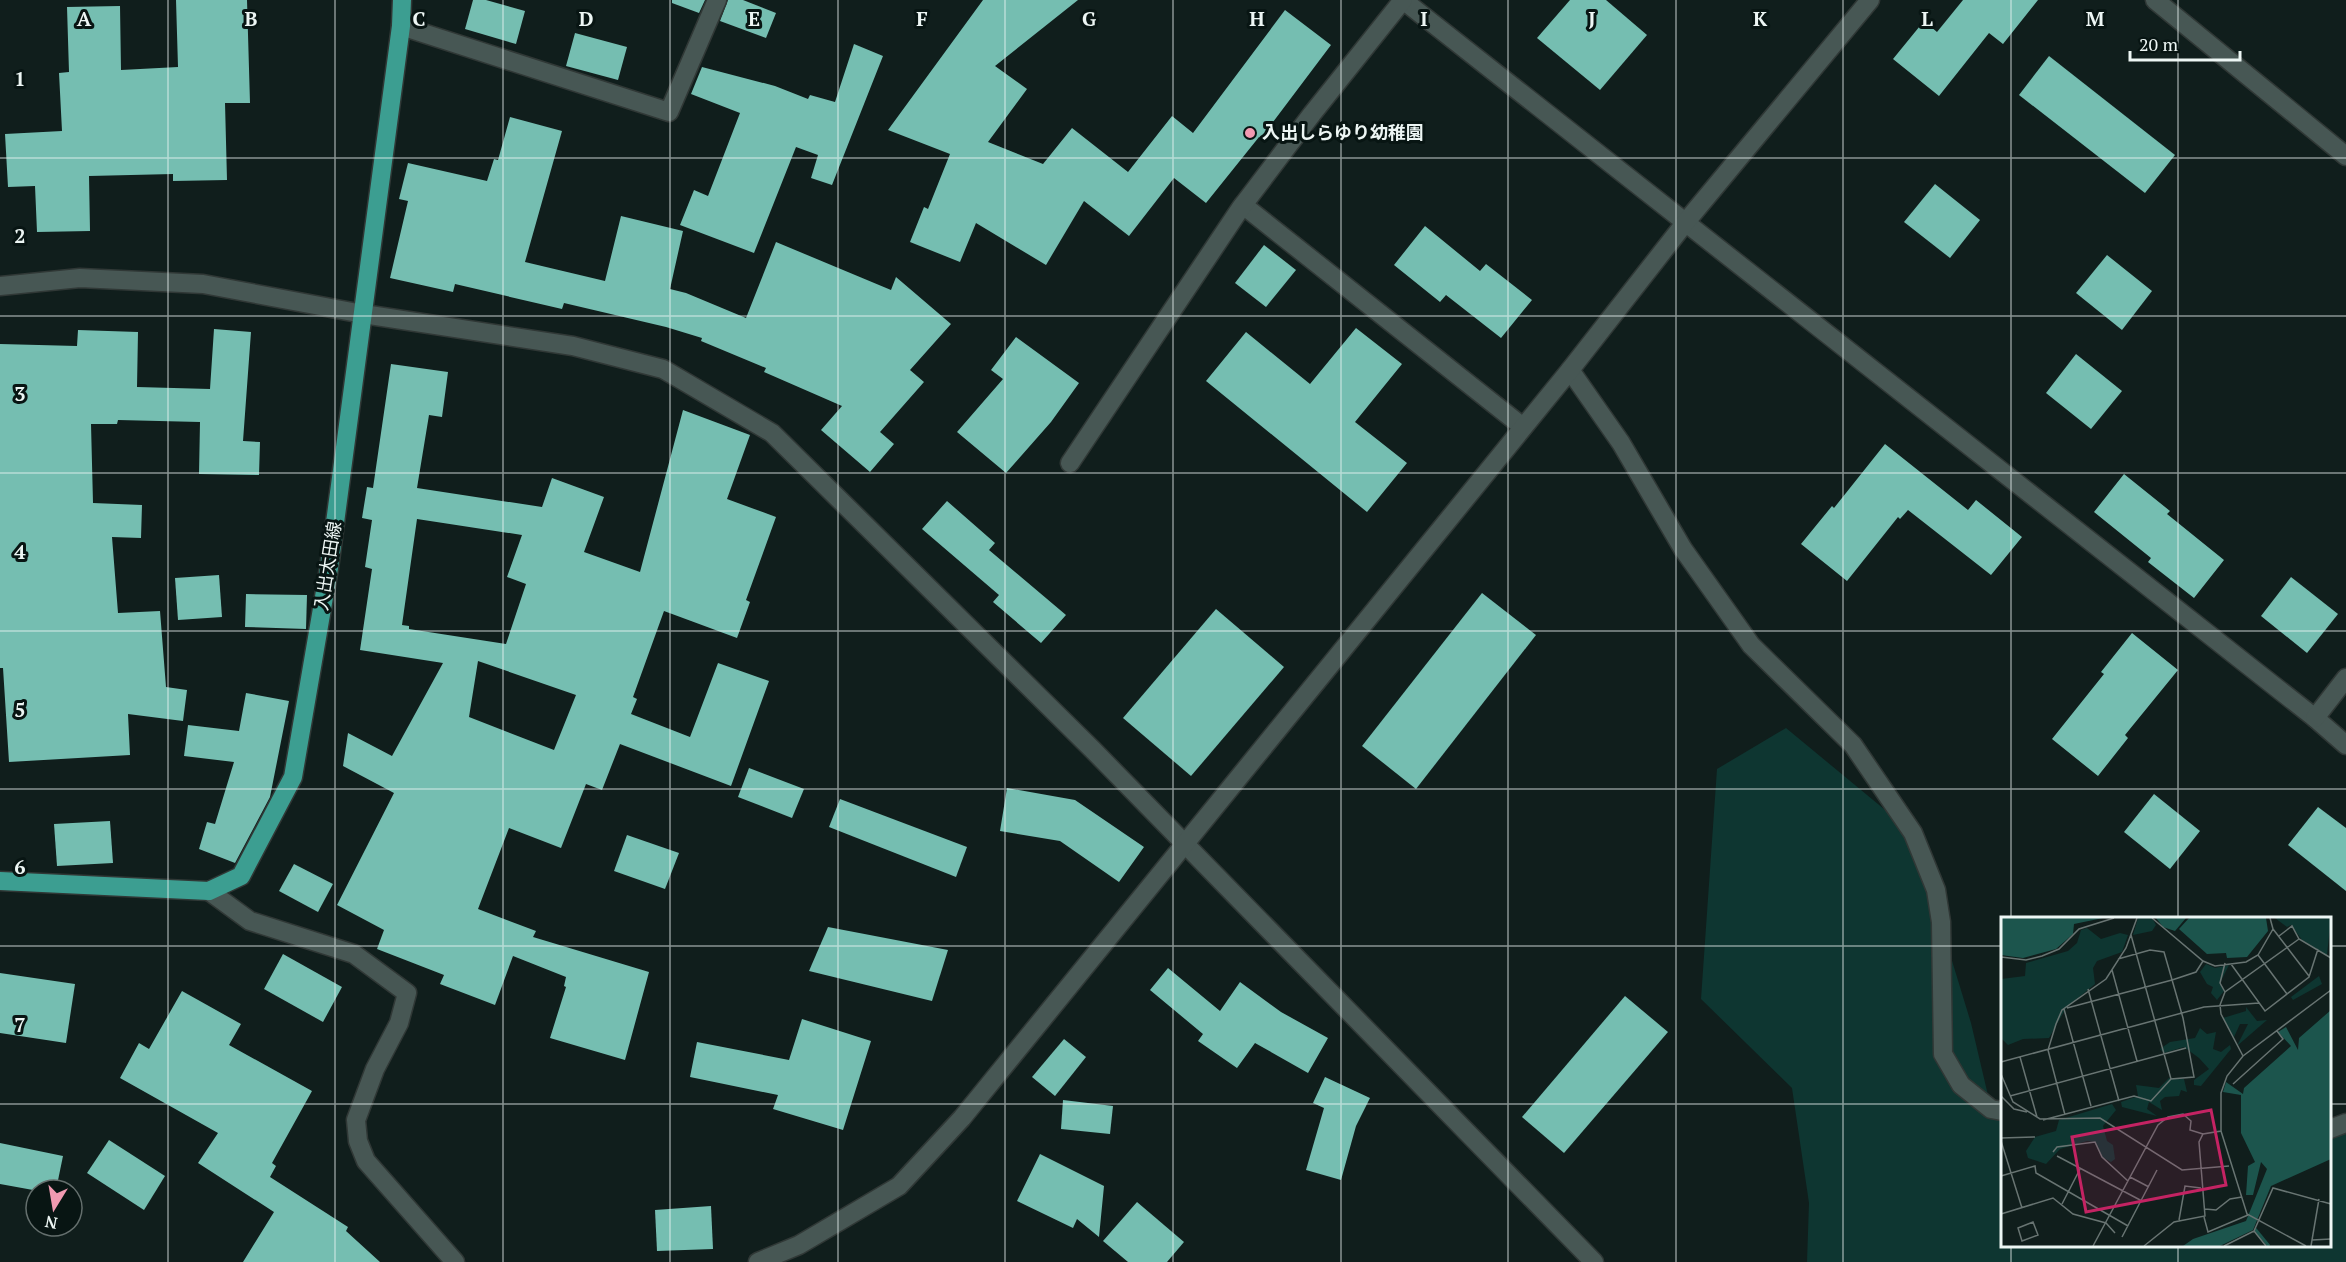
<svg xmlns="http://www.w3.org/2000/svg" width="2346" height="1262" font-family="'PT Serif','Noto Sans JP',serif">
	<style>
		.green { fill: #0e3631 }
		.building { fill: #75beb1; fill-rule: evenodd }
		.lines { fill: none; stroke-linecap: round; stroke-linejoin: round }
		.minor-casing { stroke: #303836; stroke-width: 21 }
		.major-casing { stroke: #303836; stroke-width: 21 }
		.minor { stroke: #475754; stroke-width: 18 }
		.major { stroke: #3c9e91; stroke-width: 18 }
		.grid { fill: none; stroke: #edf6f4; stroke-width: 1.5; stroke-opacity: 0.55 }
		.poi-dot { fill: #f19ab1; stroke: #081513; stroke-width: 2 }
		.labels { text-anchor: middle; stroke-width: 6; stroke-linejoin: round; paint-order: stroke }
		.poi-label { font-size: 18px; font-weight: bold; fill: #edf6f4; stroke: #081513; text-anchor: start }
		.street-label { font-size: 18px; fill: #edf6f4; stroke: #081513 }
		.inset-river { fill: none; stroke: #1c554d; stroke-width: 3 }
		.inset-road { fill: none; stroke: #687472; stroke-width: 1.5 }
		.view { fill: #c42363; fill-opacity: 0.15; stroke: #c42363; stroke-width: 3 }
		.inset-edge { fill: none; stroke: #edf6f4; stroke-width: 3 }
		.grid-label { font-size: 20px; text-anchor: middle; font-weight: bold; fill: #edf6f4; stroke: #081513; stroke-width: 6; stroke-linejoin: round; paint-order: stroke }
	</style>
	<rect width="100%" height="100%" fill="#101e1c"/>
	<path class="green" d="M1786 728 1913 833 1971 1023 1991 1108 2002 1112V1246H2330V1122L2346 1121V1262H1807L1809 1203 1792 1088 1701 999 1717 769Z"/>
	<g class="building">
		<path d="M176 0H247L250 103H225L227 180 173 181V174L89 176 90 231 37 232 35 186 8 187 5 134 62 131 59 73 69 72 67 7 120 6 121 70 178 67Z"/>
		<path d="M473 0H486L525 11 516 44 465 29Z"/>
		<path d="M672 0H705L699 13 672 3Z"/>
		<path d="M728 0H743L776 13 766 38 720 21Z"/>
		<path d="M983 0H1078L995 66 1027 89 988 142 1043 164 1072 128 1128 172 1172 116 1193 133 1285 10 1331 45 1261 138 1259 137 1206 203 1174 178 1129 236 1084 201 1046 265 976 223 960 262 910 242 924 207 928 209 950 154 888 130Z"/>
		<path d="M1570 0H1606L1647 35 1600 90 1537 38Z"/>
		<path d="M1963 0H2038L2003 44 1989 33 1939 96 1893 59 1924 21 1937 32Z"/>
		<path d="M575 33 627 47 618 80 566 66Z"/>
		<path d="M854 44 883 56 832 185 811 178 818 155 796 147 754 253 680 225 694 190 708 196 740 113 691 94 702 67 775 86 808 99 810 95 835 102Z"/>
		<path d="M2049 56 2175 155 2145 193 2019 95Z"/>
		<path d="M510 117 562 131 525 262 605 281 621 216 683 231 670 289 686 293 746 318 776 242 891 290 896 277 951 324 910 370 924 382 880 432 894 444 870 472 821 430 842 406 764 372 766 368 701 341 702 338 666 327 564 303 562 309 455 284 453 292 390 278 408 201 399 199 408 163 487 181 494 159 498 160Z"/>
		<path d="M1935 184 1980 220 1950 258 1904 222Z"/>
		<path d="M1425 226 1480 271 1486 264 1532 300 1501 338 1446 295 1440 302 1394 265Z"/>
		<path d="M1264 245 1296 270 1266 307 1235 283Z"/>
		<path d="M2107 255 2152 291 2122 330 2076 293Z"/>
		<path d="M1356 328 1402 364 1355 422 1407 463 1367 512 1206 381 1246 332 1310 384Z"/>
		<path d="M214 329 251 332 243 441 260 442 259 475 199 474 200 422 118 420 117 424H91L93 503 142 505 141 538 112 537 118 613 160 611 166 687 187 690 183 721 128 714 130 755 9 762 3 668H0V344L77 346 78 330 138 332 137 387 210 389Z"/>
		<path d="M1016 337 1079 383 1051 422 1006 473 957 432 1003 379 991 370Z"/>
		<path d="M2076 354 2122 391 2091 429 2046 393Z"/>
		<path d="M391 364 448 372 442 417 429 415 417 488 542 507 552 478 604 497 584 552 640 572 683 410 750 435 727 499 776 517 746 600 750 602 737 638 664 611 633 697 637 699 631 714 690 737 718 663 769 681 731 786 620 744 602 790 586 784 561 848 509 828 478 909 536 931 533 937 649 972 625 1060 550 1038 566 987 564 986 566 977 513 956 495 1005 440 984 444 975 377 949 384 930 337 905 394 793 343 766 348 733 392 756 443 663 360 650 372 569 365 567 372 520 362 518 367 487 373 488ZM417 519 522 535 507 577 526 584 506 644 409 629V626L402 625ZM478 661 576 695 554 750 469 717Z"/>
		<path d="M1885 444 1968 510 1976 500 2022 537 1991 575 1908 510 1900 519 1898 517 1847 581 1801 544 1832 506 1834 508Z"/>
		<path d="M2124 474 2170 511 2167 514 2224 560 2194 598 2148 562 2151 558 2094 512Z"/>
		<path d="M947 501 995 543 989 550 1066 615 1041 643 993 602 999 595 922 529Z"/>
		<path d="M219 575 222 617 178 620 175 578Z"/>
		<path d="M2291 577 2338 614 2307 653 2261 616Z"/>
		<path d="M1482 593 1536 635 1416 789 1362 746Z"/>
		<path d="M246 594 307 595 306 629 245 627Z"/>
		<path d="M1216 609 1284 667 1191 776 1123 718Z"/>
		<path d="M2132 633 2178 670 2125 735 2128 738 2098 776 2052 739 2104 674 2101 672Z"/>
		<path d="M246 693 289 701 270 797 235 863 199 849 207 822 215 824 234 762 184 756 188 725 239 731Z"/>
		<path d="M749 768 804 789 792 818 738 797Z"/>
		<path d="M1007 788 1075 800 1144 847 1119 882 1060 841 1000 831Z"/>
		<path d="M2154 794 2200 831 2170 869 2124 832Z"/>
		<path d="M840 799 967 847 956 877 829 827Z"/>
		<path d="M2318 807 2346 828V891L2288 845Z"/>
		<path d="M110 821 113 863 57 866 54 824Z"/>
		<path d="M627 835 679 853 665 889 614 871Z"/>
		<path d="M294 864 333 884 318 912 279 891Z"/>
		<path d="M828 927 948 950 932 1001 809 971Z"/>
		<path d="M283 954 342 987 323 1022 264 989Z"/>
		<path d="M1168 968 1220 1011 1240 982 1281 1012 1328 1038 1308 1073 1255 1043 1237 1068 1198 1041 1203 1034 1150 990Z"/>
		<path d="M0 973 75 984 66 1043 0 1033Z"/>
		<path d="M182 991 241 1024 229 1045 312 1091 272 1163 276 1166 270 1177 348 1227 346 1231 380 1262H243L274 1212 198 1163 218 1133 120 1078 139 1043 149 1049Z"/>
		<path d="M1625 996 1668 1032 1564 1153 1522 1117Z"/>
		<path d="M802 1019 871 1041 843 1130 773 1109 778 1095 690 1077 697 1042 789 1060Z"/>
		<path d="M1064 1039 1086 1057 1055 1096 1032 1077Z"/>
		<path d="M1325 1077 1370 1098 1356 1126 1341 1180 1306 1170 1324 1108 1313 1103Z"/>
		<path d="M1063 1100 1113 1106 1110 1134 1061 1129Z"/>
		<path d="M109 1140 165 1176 144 1210 87 1173Z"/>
		<path d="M0 1143 63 1156 56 1190H33L0 1184Z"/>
		<path d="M1040 1154 1104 1186 1099 1237 1077 1219 1073 1228 1017 1201Z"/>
		<path d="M1137 1202 1184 1242 1167 1262H1128L1103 1241Z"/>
		<path d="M711 1206 713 1249 657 1251 655 1210Z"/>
	</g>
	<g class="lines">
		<g class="minor-casing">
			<g id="minor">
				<path d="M1403 0 2315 718 2346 745"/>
				<path d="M2155 0 2346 156"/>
				<path d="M401 26 669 112 717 0"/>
				<path d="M1243 205 1523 427"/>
				<path d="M0 286 80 278 203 284 363 314 573 346 663 369 772 433 1093 750 1594 1262"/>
				<path d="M1570 370 1621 443 1683 549 1751 645 1853 745 1913 833 1936 890 1941 922 1943 1054 1961 1085 1991 1109 2002 1111"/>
				<path d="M1070 463 1240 209 1312 114 1403 0"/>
				<path d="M2315 718 2346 678"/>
				<path d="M209 891 250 921 354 954 407 993 399 1023 375 1069 356 1120 358 1141 366 1161 455 1262"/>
				<path d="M2330 1129 2346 1123"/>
				<path d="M758 1262 799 1245 899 1186 962 1118 1570 370 1685 223 1870 0"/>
			</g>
		</g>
		<g class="major-casing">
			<path id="major" d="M0 881 209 891 241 876 293 777 329 568 401 26 402 0"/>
		</g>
		<use href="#minor" class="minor"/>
		<use href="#major" class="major"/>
	</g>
	<path class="grid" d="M168 0V1262M335 0V1262M503 0V1262M670 0V1262M838 0V1262M1005 0V1262M1173 0V1262M1341 0V1262M1508 0V1262M1676 0V1262M1843 0V1262M2011 0V918M2178 0V918M0 158H2346M0 316H2346M0 473H2346M0 631H2346M0 789H2346M0 946H2002M2330 946H2346M0 1104H2002M2330 1104H2346M2011 1246V1262M2178 1246V1262"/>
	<circle class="poi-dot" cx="1250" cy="133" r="6"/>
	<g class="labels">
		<g class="poi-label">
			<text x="1262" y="139">入出しらゆり幼稚園</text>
		</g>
		<g class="street-label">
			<text transform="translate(328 566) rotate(-81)" y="6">入出太田線</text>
		</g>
	</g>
	<g transform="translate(2001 917)">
		<rect width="330" height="330" fill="#101e1c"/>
		<path d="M137 1H151L155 8 151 14 132 18ZM274 1H330L326 38 301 23 290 8 286 10ZM86 11 100 22 119 16 127 18 121 35 96 44 92 51 94 67 65 91 48 121 22 122 7 128 0 121V62L24 59 25 46 67 34 76 26 80 13ZM205 47 214 51 228 48 219 66 223 74 216 83 210 76 212 70 206 67 199 55ZM318 59 321 67 292 83 290 80ZM245 90 256 104 266 103 236 129 247 107H239L233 120 222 101 245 94ZM199 111 206 117 215 115 212 132 220 135 229 128 230 132 200 169 193 168V163L208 152 198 141 183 130 163 136 159 132 169 125 194 121ZM168 161 183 162 186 175 180 173 178 179 164 180 159 184 161 193 148 185 146 192 156 199 121 190 120 185 137 179 135 168 158 171ZM111 187 115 193 102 209 106 224 112 228 114 242 110 245 101 240 93 225 86 224 59 232 45 247 27 241 25 234 34 220 55 214 58 203Z" fill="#0e3631"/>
		<path d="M0 1H102L73 7 72 17 55 32 22 41 0 38ZM155 1H185L174 14 162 10ZM188 1H265L267 14 246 40 226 41 225 36 206 37 178 12ZM330 93V242L270 269 252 313 219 329H182L192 322 245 304 266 252 260 245 252 278H245L247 249 254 245 240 216V178L222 175 225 165 242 177 243 171 290 129 277 115 285 110 297 133 298 121Z" fill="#1c554d"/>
		<path class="inset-river" d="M254 312 268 329"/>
		<path class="inset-road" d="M151 1 202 44 214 49 245 45 257 38 272 12 269 1M272 12 308 59M130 18 170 162M278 19 291 9 298 22 330 41M257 38 286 77M0 40 25 43 41 39 58 32 78 12 113 1M230 47 264 94 308 60 317 32M111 53 136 144M87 72 118 184M224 75 219 66 224 46M66 91 171 63 195 55 202 44M63 92 90 189M242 139 220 97 219 88 224 75 298 22M19 140 36 200M0 145 203 90 258 86M0 157 12 185 39 202 99 201 181 253 228 249M232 167 282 122 276 114M0 179 13 192 26 195M9 179 185 131M64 198 47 133 55 107 61 93 105 62 125 31 136 1M42 203 133 179 150 184 170 162 193 160 182 101 163 35 149 33 117 42M220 214 246 297 305 329M0 221 34 220M0 224 21 291M52 235 56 230 94 225 101 240 127 264M56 239 141 284M0 259 34 249 35 256 127 309M129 260 148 270M61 287 79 252M204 292 215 293 229 282 241 280M0 297 52 281 72 297 105 306 114 316M203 300 207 315 247 298M178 303 184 269 200 271M32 305 37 318 21 324 17 311ZM253 314 272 271 330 287M121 320 156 253M311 323 330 322M92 329 157 208 167 200 182 197 190 204 189 213 202 217M143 329 173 305 204 299 198 225 202 217 220 214V176L226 159 242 139 330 73M223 329 253 314 265 329M310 329 318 282"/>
		<path class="view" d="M210 193 225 268 85 295 71 220Z"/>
		<rect width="330" height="330" class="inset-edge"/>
	</g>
	<g class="grid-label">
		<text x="84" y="26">A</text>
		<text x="251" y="26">B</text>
		<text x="419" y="26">C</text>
		<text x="586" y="26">D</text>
		<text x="754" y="26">E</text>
		<text x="922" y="26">F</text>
		<text x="1089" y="26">G</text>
		<text x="1257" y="26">H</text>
		<text x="1424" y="26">I</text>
		<text x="1592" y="26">J</text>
		<text x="1760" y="26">K</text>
		<text x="1927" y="26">L</text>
		<text x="2095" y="26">M</text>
		<text x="20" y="86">1</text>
		<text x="20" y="243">2</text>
		<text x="20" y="401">3</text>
		<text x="20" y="559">4</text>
		<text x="20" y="717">5</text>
		<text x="20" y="874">6</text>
		<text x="20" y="1032">7</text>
	</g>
	<g transform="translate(54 1208) rotate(191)"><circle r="28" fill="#081513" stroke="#646f6d" stroke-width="1.5"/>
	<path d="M0-4.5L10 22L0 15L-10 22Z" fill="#f19ab1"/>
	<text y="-9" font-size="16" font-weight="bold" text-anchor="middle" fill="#edf6f4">N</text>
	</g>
	<path d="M2130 51v9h110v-9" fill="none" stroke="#edf6f4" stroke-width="3"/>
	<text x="2139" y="51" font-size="18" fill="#edf6f4" stroke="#081513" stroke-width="4.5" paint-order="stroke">20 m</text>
</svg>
